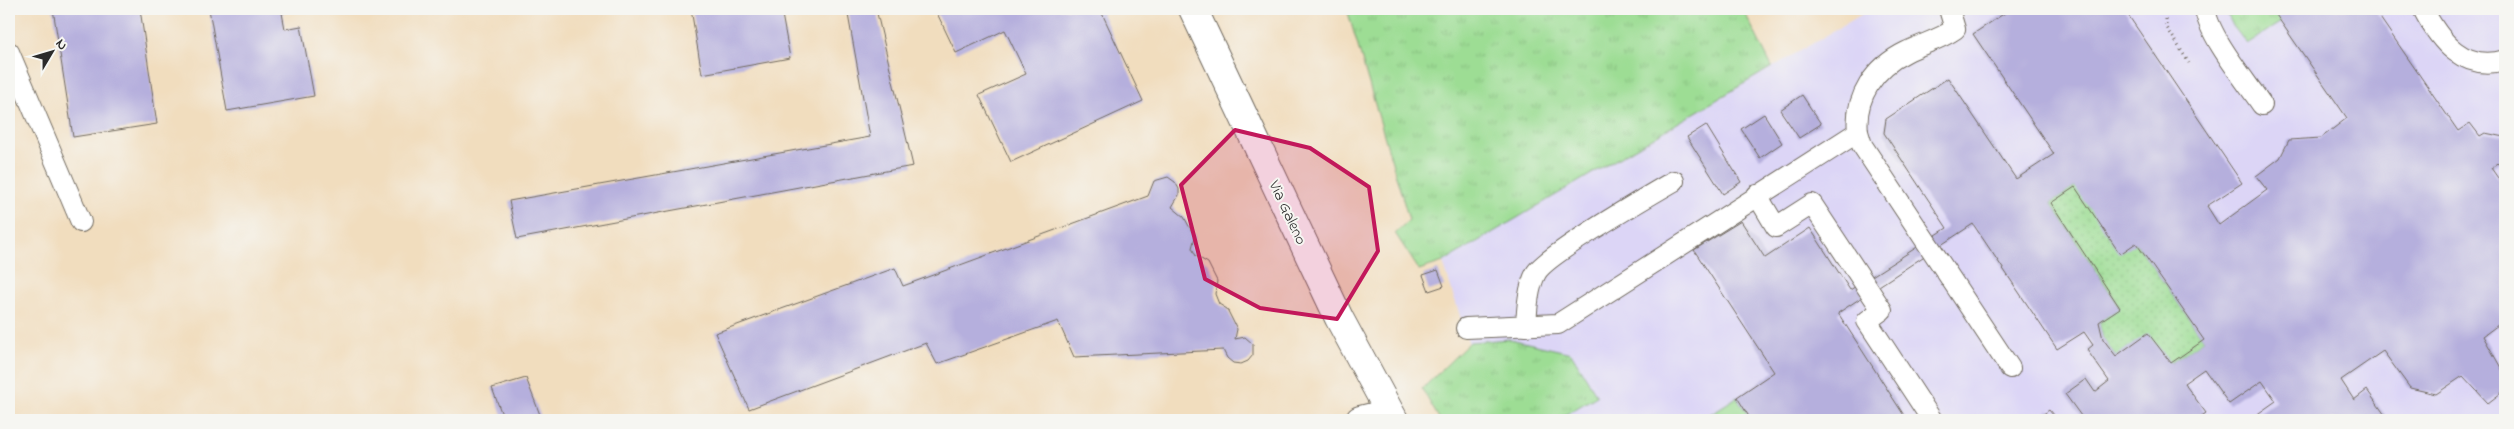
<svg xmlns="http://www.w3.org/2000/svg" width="2514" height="429" font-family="'Indie Flower',sans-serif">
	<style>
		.built { fill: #dcd5f6 }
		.grass { fill: url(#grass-tufts); stroke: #648460 }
		.garden { fill: url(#garden-dots); stroke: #648460 }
		.building { fill: #b5afdd; fill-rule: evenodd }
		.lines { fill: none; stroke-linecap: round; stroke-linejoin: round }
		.service-casing { stroke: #70695e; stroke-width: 22 }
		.minor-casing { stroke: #70695e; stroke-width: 30 }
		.secondary-casing { stroke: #70695e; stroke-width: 30 }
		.path { stroke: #70695e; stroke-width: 3; stroke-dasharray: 1 4; stroke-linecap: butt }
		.service { stroke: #fff; stroke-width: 20 }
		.minor { stroke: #fff; stroke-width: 28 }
		.secondary { stroke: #fff; stroke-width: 28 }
		.marked { fill: #c2185b; fill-opacity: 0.2; stroke: #c2185b; stroke-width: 4; stroke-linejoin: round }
		.labels { text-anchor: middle; stroke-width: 4; stroke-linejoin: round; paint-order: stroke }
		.street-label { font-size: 16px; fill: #2b2b2b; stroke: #f6f6f2 }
	</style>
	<defs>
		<pattern id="grass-tufts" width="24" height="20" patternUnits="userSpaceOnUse" patternTransform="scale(1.25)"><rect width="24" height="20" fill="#9ddd94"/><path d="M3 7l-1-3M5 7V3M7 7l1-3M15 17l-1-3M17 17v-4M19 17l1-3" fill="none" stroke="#87be80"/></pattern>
		<pattern id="garden-dots" width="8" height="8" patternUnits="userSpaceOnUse" patternTransform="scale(1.25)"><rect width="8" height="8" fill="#9ddd94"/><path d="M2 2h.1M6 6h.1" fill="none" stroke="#87be80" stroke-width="1.8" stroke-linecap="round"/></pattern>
	</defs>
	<rect width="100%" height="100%" fill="#f6f6f2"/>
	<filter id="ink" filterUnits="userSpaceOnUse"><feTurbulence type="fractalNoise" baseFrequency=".02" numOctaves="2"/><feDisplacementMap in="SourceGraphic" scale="10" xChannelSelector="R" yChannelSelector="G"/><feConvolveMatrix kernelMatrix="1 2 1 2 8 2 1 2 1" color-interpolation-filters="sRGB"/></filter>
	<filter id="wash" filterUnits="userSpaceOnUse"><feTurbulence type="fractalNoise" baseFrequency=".0096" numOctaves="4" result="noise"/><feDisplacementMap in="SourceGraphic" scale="20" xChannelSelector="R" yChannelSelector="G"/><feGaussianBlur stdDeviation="1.12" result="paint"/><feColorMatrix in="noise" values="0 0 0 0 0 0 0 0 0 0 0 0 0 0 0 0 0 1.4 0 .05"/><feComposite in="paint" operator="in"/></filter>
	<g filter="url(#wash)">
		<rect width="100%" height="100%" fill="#f1ddbe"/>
		<path class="built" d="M1871 9H2505V420H1493L1443 262Z"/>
		<g class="grass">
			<path d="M1347 9H1743L1772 67 1443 262 1419 270 1395 233 1409 220Z"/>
			<path d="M2225 9H2272L2281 22 2247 44 2233 26Z"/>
			<path d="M1510 339 1571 353 1597 396 1556 420H1440L1422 389 1470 342Z"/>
			<path d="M1737 397 1751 420H1701Z"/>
		</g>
		<path class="garden" d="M2075 187 2136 243 2204 340 2171 363 2116 356 2103 339 2099 322 2120 307 2051 203Z"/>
		<g id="blocks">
			<g class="building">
				<path d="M53 9H140L157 124 73 137Z"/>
				<path d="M209 9H304L282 13 285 29 301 26 314 96 227 111Z"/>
				<path d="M691 9H781L790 58 702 74Z"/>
				<path d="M847 9H876L913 166 517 239 509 201 870 137Z"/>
				<path d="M935 9H1100L1143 101 1011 162 979 95 1026 74 1005 30 956 53Z"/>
				<path d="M2011 9H2124L2242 183 2207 206 2219 225 2267 190 2256 176 2280 158 2289 140 2321 138 2347 118 2272 9H2374L2458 131 2470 123 2480 136 2485 133 2505 137 2504 159 2491 168 2505 188V334L2498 325 2483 336 2505 375V390L2488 403 2463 376 2436 394 2410 388 2383 351 2341 380 2354 400 2367 390 2385 415 2377 420H2249L2276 401 2262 381 2229 404 2204 369 2184 383 2206 413 2196 420H2084L2065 394 2086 379 2095 392 2109 381 2087 350 2093 345 2084 332 2057 349 1973 224 1838 313 1907 420H1751L1737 397 1774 372 1694 250 1741 221 1765 258 1810 228 1850 290 1947 228 1884 133 1886 119 1948 78 2016 179 2054 154 1973 34ZM2075 187 2120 254 2136 243 2204 340 2171 363 2148 333 2116 356 2103 339 2099 322 2120 308 2051 203Z"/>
				<path d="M1802 95 1821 124 1799 138 1780 110Z"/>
				<path d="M1764 114 1782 143 1760 158 1741 129Z"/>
				<path d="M1706 125 1741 182 1723 194 1687 137Z"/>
				<path d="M1168 177 1175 182 1179 189V195L1172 207 1184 217 1195 237 1192 248 1196 256 1208 263 1217 281 1215 294 1219 304 1227 309 1237 329 1235 339 1245 337 1253 344V355L1248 361 1241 364 1233 363 1227 358 1223 350 1074 357 1058 321 937 364 926 343 749 409 715 333 895 268 903 286 1148 196 1154 181Z"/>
				<path d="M1438 270 1444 286 1429 291 1423 275Z"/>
				<path d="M526 378 542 420H504L492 388Z"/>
				<path d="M2049 410 2057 420H2035Z"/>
			</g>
		</g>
	</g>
	<g filter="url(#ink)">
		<use href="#blocks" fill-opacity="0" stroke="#70695e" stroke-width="1"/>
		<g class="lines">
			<g class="service-casing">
				<g id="service">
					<path d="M2205 9C2209 37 2246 81 2262 105"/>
					<path d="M2423 9C2440 42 2464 72 2505 60"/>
					<path d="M9 52 81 222"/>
					<path d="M1858 132 1862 145 2010 368"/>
					<path d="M1757 195 1776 227 1812 204 1882 310 1867 321 1932 420"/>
					<path d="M1526 326C1527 309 1528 288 1536 273 1546 255 1650 195 1674 181"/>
					<path d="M1466 328 1558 324 1858 132C1854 97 1875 67 1906 52 1922 44 1941 39 1955 29L1949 9"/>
				</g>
			</g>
			<g class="minor-casing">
				<path id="minor" d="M1360 420 1389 413"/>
			</g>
			<g class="secondary-casing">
				<path id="secondary" d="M1193 9 1339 318 1394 420"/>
			</g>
			<path class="path" d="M2166 9V26L2189 63"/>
			<use href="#service" class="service"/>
			<use href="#minor" class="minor"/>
			<use href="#secondary" class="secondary"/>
		</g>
	</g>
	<path class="marked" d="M1235 130 1310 148 1369 187 1378 251 1337 319 1260 308 1205 279 1181 185Z"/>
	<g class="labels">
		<g class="street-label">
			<text transform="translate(1289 212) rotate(65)" y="6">Via Galeno</text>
		</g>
	</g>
	<rect width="2514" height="429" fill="none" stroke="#f6f6f2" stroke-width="30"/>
	<g transform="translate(52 52) rotate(52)" stroke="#f6f6f2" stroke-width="4" paint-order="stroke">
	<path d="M0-4L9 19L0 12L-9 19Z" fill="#2b2b2b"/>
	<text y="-8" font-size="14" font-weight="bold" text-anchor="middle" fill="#2b2b2b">N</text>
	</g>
</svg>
